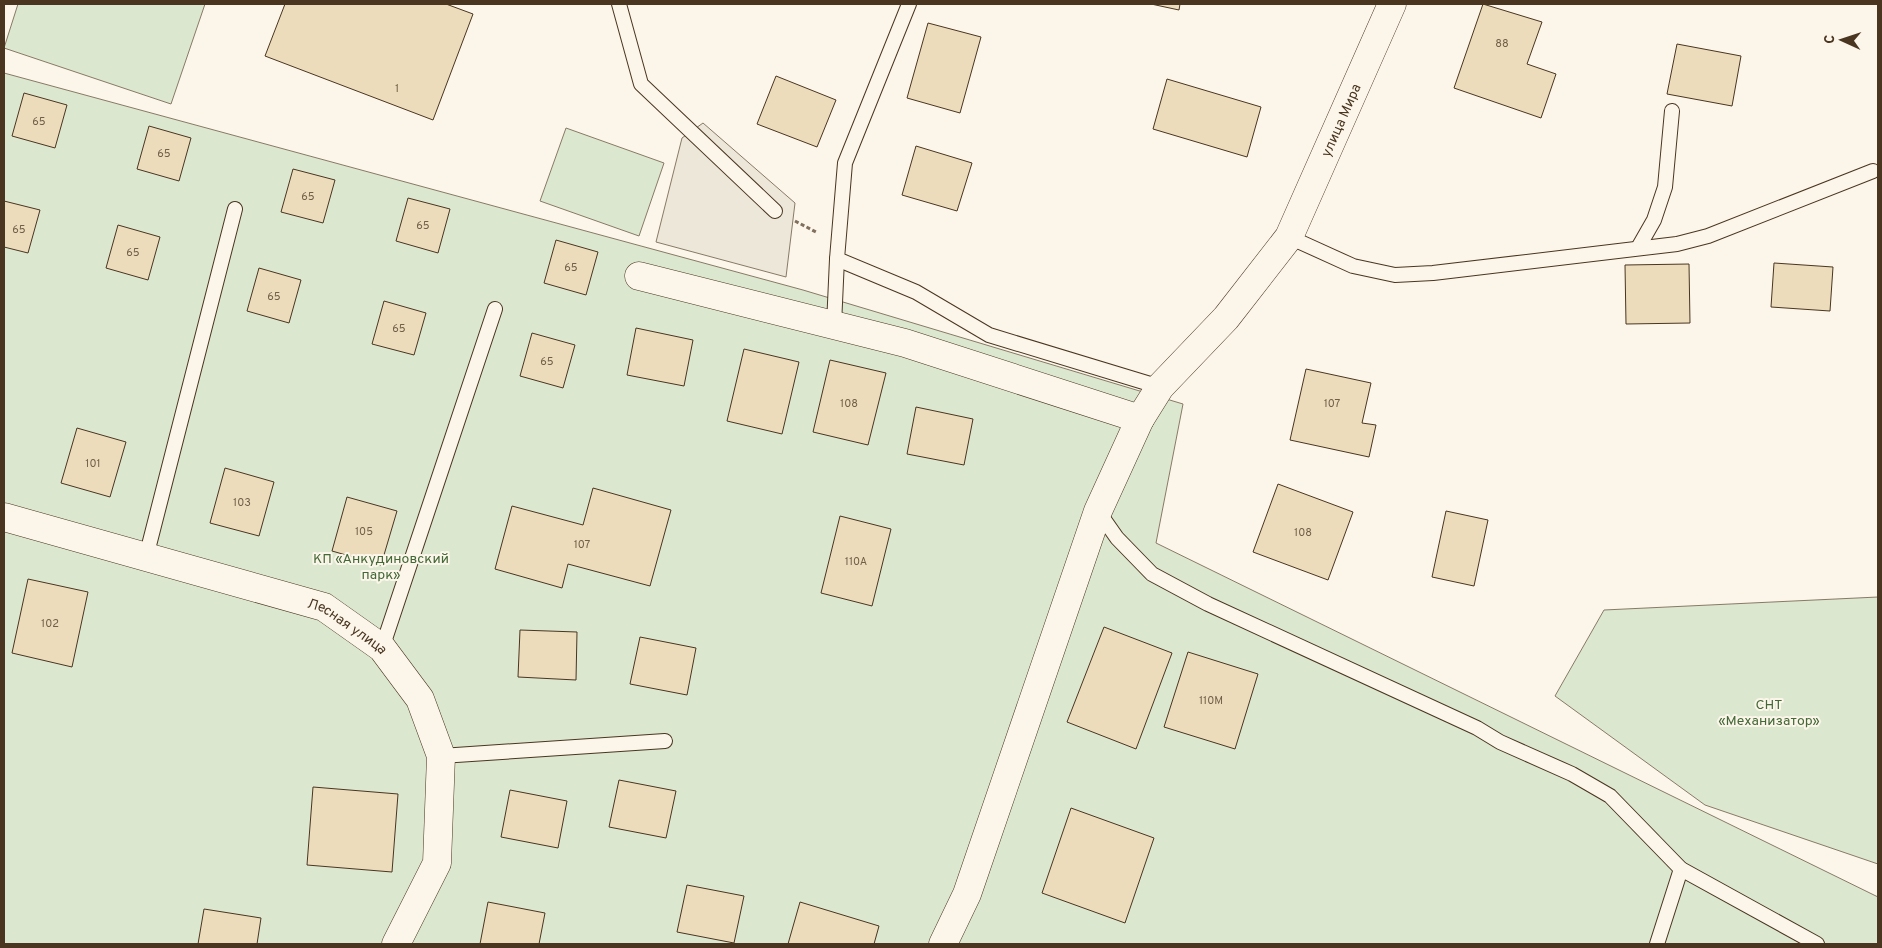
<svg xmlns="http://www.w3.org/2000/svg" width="1882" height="948" font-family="Overpass,sans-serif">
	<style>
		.green { fill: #dce7d0; stroke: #887966 }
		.parking { fill: #ede7d9; stroke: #887966 }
		.building { fill: #ecdcbc; stroke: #4a3520 }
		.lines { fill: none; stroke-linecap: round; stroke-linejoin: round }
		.lane-casing { stroke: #4a3520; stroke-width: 16 }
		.street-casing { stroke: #4a3520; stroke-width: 29 }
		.path { stroke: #7f6f5c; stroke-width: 3; stroke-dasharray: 4 2.5; stroke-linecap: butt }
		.lane { stroke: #fbf6e9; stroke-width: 14 }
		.street { stroke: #fbf6e9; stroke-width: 28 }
		.labels { text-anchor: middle; stroke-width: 4; stroke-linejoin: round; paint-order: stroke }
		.number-label { font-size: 11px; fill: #725f47 }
		.street-label { font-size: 14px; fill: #4a3520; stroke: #fbf6e9 }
		.park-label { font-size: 14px; fill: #436837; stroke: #fbf6e9 }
	</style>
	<rect width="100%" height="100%" fill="#fbf6e9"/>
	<g class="green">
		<path d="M18 4H205L171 104 4 48Z"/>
		<path d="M4 73 803 290 1183 404 1156 543 1878 897V944H4Z"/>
		<path d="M566 128 664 163 639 236 540 201Z"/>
		<path d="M1878 597V864L1705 805 1555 696 1604 610Z"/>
	</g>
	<path class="parking" d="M703 123 795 203 786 277 656 242 682 138Z"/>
	<g class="building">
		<path d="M285 4H446L473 14 433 120 265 56Z"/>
		<path d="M1151 4H1180L1179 10Z"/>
		<path d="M1483 4 1542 22 1527 64 1556 74 1541 118 1454 88Z"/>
		<path d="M928 23 981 37 960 113 907 98Z"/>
		<path d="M1677 44 1741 56 1732 106 1667 94Z"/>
		<path d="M776 76 836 100 817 147 757 124Z"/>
		<path d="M1167 79 1261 107 1247 157 1153 129Z"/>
		<path d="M24 93 67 105 55 148 12 136Z"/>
		<path d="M149 126 191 138 179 181 137 169Z"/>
		<path d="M916 146 972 163 957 211 902 195Z"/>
		<path d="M293 169 335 180 323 223 281 212Z"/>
		<path d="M408 198 450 209 438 253 396 241Z"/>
		<path d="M4 201 40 210 28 253 4 247Z"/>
		<path d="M118 225 160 237 148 280 106 268Z"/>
		<path d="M556 240 598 252 586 295 544 283Z"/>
		<path d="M1774 263 1833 267 1830 311 1771 307Z"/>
		<path d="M1689 264 1690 323 1626 324 1625 265Z"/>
		<path d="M259 268 301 280 289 323 247 311Z"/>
		<path d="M384 301 426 313 414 355 372 344Z"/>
		<path d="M636 328 693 340 684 386 627 375Z"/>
		<path d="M532 333 575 345 563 388 520 376Z"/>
		<path d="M744 349 799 362 782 434 727 421Z"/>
		<path d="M830 360 886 373 868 445 813 432Z"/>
		<path d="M1306 369 1371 383 1362 423 1376 425 1369 457 1290 440Z"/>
		<path d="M916 407 973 419 964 465 907 454Z"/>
		<path d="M77 428 126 442 110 497 61 483Z"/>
		<path d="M225 468 274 482 259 536 210 523Z"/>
		<path d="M1278 484 1353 512 1328 580 1253 552Z"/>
		<path d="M593 488 671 510 650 586 568 564 562 588 495 569 512 506 583 525Z"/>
		<path d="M347 497 397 511 381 565 332 551Z"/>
		<path d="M1446 511 1488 520 1474 586 1432 577Z"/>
		<path d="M840 516 891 529 872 606 821 593Z"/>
		<path d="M28 579 88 592 72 667 12 653Z"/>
		<path d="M1104 627 1172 653 1136 749 1067 722Z"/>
		<path d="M520 630 577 632 576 680 518 677Z"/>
		<path d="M640 637 696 648 687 695 630 684Z"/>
		<path d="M1188 652 1258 674 1235 749 1164 727Z"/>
		<path d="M619 780 676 791 666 838 609 827Z"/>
		<path d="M313 787 398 794 392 872 307 865Z"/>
		<path d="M510 790 567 801 558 848 501 837Z"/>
		<path d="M1071 808 1154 838 1125 923 1042 893Z"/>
		<path d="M687 885 744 896 734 943 677 932Z"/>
		<path d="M488 902 545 913 539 944H480Z"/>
		<path d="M800 902 879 926 874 944H788Z"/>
		<path d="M204 909 261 918 257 944H198Z"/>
	</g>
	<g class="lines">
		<g class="lane-casing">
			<g id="lane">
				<path d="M619 4 641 84 775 211"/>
				<path d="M909 4 845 163 837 259 916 292 989 335 1160 387"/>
				<path d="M1289 237 1353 266 1395 275 1433 273 1677 244 1708 236 1873 171"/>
				<path d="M1638 248 1654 220 1665 187 1672 111"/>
				<path d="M834 325 837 259"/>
				<path d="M1098 511 1117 538 1152 574 1208 604 1477 728 1500 742 1572 774 1610 796 1681 869 1817 944"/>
				<path d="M146 557 235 209"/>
				<path d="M382 648 495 309"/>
				<path d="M441 756 665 741"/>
				<path d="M1657 944 1681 869"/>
			</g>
		</g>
		<g class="street-casing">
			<g id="street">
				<path d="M639 276 905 343 1140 419"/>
				<path id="s1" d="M4 517 324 607 382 648 420 699 441 756 437 863 396 944"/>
				<path id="s2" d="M943 944 967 894 1098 511 1140 419 1160 387 1226 318 1289 237 1392 4"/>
			</g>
		</g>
		<path class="path" d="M795 221 816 232"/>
		<use href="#lane" class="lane"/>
		<use href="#street" class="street"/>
	</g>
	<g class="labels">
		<g class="number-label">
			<text x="1502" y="47">88</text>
			<text x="397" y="92">1</text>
			<text x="39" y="125">65</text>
			<text x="164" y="157">65</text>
			<text x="308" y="200">65</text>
			<text x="423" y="229">65</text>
			<text x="19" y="233">65</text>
			<text x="133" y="256">65</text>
			<text x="571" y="271">65</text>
			<text x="274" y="300">65</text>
			<text x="399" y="332">65</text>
			<text x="547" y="365">65</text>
			<text x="849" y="407">108</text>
			<text x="1332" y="407">107</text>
			<text x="93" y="467">101</text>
			<text x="242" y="506">103</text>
			<text x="364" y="535">105</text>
			<text x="1303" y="536">108</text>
			<text x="582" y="548">107</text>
			<text x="856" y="565">110А</text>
			<text x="50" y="627">102</text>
			<text x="1211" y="704">110М</text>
		</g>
		<g class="street-label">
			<text dy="5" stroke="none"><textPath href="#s2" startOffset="925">улица Мира</textPath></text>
			<text dy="5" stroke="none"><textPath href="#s1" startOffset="362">Лесная улица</textPath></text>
		</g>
		<g class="park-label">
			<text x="381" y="563">КП «Анкудиновский<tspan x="381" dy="16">парк»</tspan></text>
			<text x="1769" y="709">СНТ<tspan x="1769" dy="16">«Механизатор»</tspan></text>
		</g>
	</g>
	<rect width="1882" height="948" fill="none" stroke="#4a3520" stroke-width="10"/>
	<g transform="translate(1842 40) rotate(273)" stroke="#fbf6e9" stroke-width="4" paint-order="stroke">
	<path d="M0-4L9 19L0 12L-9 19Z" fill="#4a3520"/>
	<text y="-8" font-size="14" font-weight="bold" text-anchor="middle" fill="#4a3520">С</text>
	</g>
</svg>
